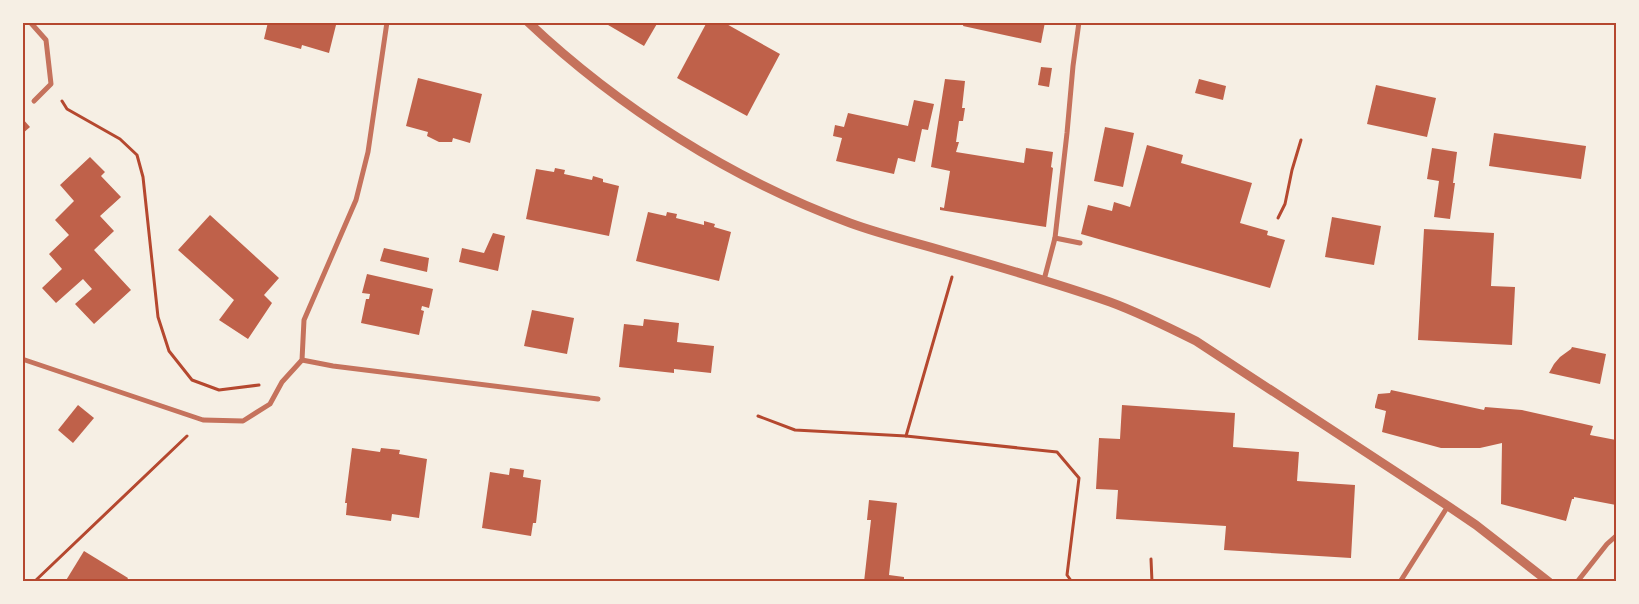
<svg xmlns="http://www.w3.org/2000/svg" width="1639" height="604" font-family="'Titillium Web',sans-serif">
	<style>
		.building { fill: #bf614a }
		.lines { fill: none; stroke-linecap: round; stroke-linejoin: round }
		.path { stroke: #b5482f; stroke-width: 3 }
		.minor { stroke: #c5725c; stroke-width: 5 }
		.tertiary { stroke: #c5725c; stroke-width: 9 }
		.neatline { fill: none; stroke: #b5482f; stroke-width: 2 }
	</style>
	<rect width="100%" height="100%" fill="#f6efe4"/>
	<g class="building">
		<path d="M268 22H341L336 25 329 53 302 45 301 49 264 39Z"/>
		<path d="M603 22H658L644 46Z"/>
		<path d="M707 22H723L780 54 747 116 677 78Z"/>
		<path d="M964 22H1045L1041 43 963 26Z"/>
		<path d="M1041 67 1052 68 1049 87 1038 85Z"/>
		<path d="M418 78 482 94 470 143 453 138 452 142H439L427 136 428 132 406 126Z"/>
		<path d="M945 79 965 81 962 108H965L963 121H959L956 142H959L956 152 1024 163 1026 148 1053 152 1051 167 1053 168 1046 227 940 210V207L944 208 950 171 931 167Z"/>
		<path d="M1199 79 1226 86 1223 100 1195 93Z"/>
		<path d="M1376 85 1436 98 1427 137 1367 124Z"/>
		<path d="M914 100 934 104 928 130 922 129 915 162 898 158 894 174 836 161 842 138 833 136 835 125 844 127 848 113 908 126Z"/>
		<path d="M22 118 30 127 22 134Z"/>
		<path d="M1105 127 1134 133 1123 187 1094 181Z"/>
		<path d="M1494 133 1586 146 1581 179 1489 166Z"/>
		<path d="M1147 145 1183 155 1181 163 1252 183 1240 223 1268 231 1267 235 1285 240 1270 288 1081 234 1088 205 1112 211 1114 202 1130 207Z"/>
		<path d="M1432 148 1457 152 1453 183H1455L1450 219 1434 217 1439 181 1427 179Z"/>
		<path d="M90 157 105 172 101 176 121 197 100 216 114 231 94 250 131 290 94 324 75 304 92 289 83 279 56 303 42 288 62 269 49 254 69 235 55 220 74 201 60 185Z"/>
		<path d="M555 168 565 170 564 174 592 180 593 176 603 179V182L619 186 609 236 526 219 536 169 554 172Z"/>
		<path d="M648 212 666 216 667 212 677 214 676 218 704 225V221L715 224 714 227 731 232 719 281 636 261Z"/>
		<path d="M210 215 279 278 264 295 272 303 248 339 219 320 234 300 178 250Z"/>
		<path d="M1332 217 1381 226 1374 265 1325 257Z"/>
		<path d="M1424 229 1494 233 1491 286 1515 287 1512 345 1418 340Z"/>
		<path d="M493 233 505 236 498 271 459 262 462 248 484 253Z"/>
		<path d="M384 248 429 258 427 272 380 261Z"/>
		<path d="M367 274 433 289 429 308 422 306 421 310 424 311 419 335 361 323 366 299H369L370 294 362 293Z"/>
		<path d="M532 310 574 318 567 354 524 346Z"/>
		<path d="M644 319 679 323 677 342 714 346 711 373 674 369V373L619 367 624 324 643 326Z"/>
		<path d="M1572 347 1606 354 1600 384 1549 373 1554 364 1560 357 1571 349Z"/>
		<path d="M1391 390 1484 410 1485 407 1522 410 1593 426 1590 435 1616 440V505L1574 497V499H1572L1566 521 1501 504 1502 443 1480 448H1441L1382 432 1386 411 1375 408V406L1378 394 1390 393Z"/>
		<path d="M78 405 94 418 73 443 58 430Z"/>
		<path d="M1122 405 1235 413 1233 447 1299 452 1297 481 1355 485 1351 558 1224 550 1226 526 1116 519 1118 490 1096 489 1099 438 1120 439Z"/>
		<path d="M352 448 380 452 381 448 400 450 399 454 427 459 419 518 392 514 391 521 346 515 347 503H345Z"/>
		<path d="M510 468 524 470 523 477 541 480 536 523H533L531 536 482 528 490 472 509 475Z"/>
		<path d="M869 500 897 503 889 575 904 577V582H864L871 520H867Z"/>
		<path d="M84 551 128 578 126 582H65Z"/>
	</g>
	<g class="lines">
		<g class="path">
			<path d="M62 101 67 109 120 139 137 155 143 177 158 317 169 351 192 380 219 390 259 385"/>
			<path d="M1278 218 1285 204 1292 170 1301 140"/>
			<path d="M758 416 795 430 906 436 1057 452 1079 478 1067 575 1072 582"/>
			<path d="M906 436 952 277"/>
			<path d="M1151 559 1152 582"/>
			<path d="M34 582 187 436"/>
		</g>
		<g class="minor">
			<path d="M30 22 46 40 51 84 34 101"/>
			<path d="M1055 238 1080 243"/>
			<path d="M1044 280 1055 238 1067 133 1073 66 1079 22"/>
			<path d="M22 359 203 420 243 421 270 404 282 382 302 360 304 320 356 200 368 152 387 22"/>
			<path d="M302 360 333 366 598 399"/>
			<path d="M1400 582 1448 506"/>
			<path d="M1577 582 1607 544 1616 536"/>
		</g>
		<path class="tertiary" d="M528 22C619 108 733 180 850 223 880 234 913 242 944 251 1000 267 1056 283 1110 302 1140 313 1168 327 1196 341L1448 506 1476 525 1549 582"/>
	</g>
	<rect width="1639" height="604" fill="none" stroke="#f6efe4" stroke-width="48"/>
	<rect x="24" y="24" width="1591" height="556" class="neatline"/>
</svg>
